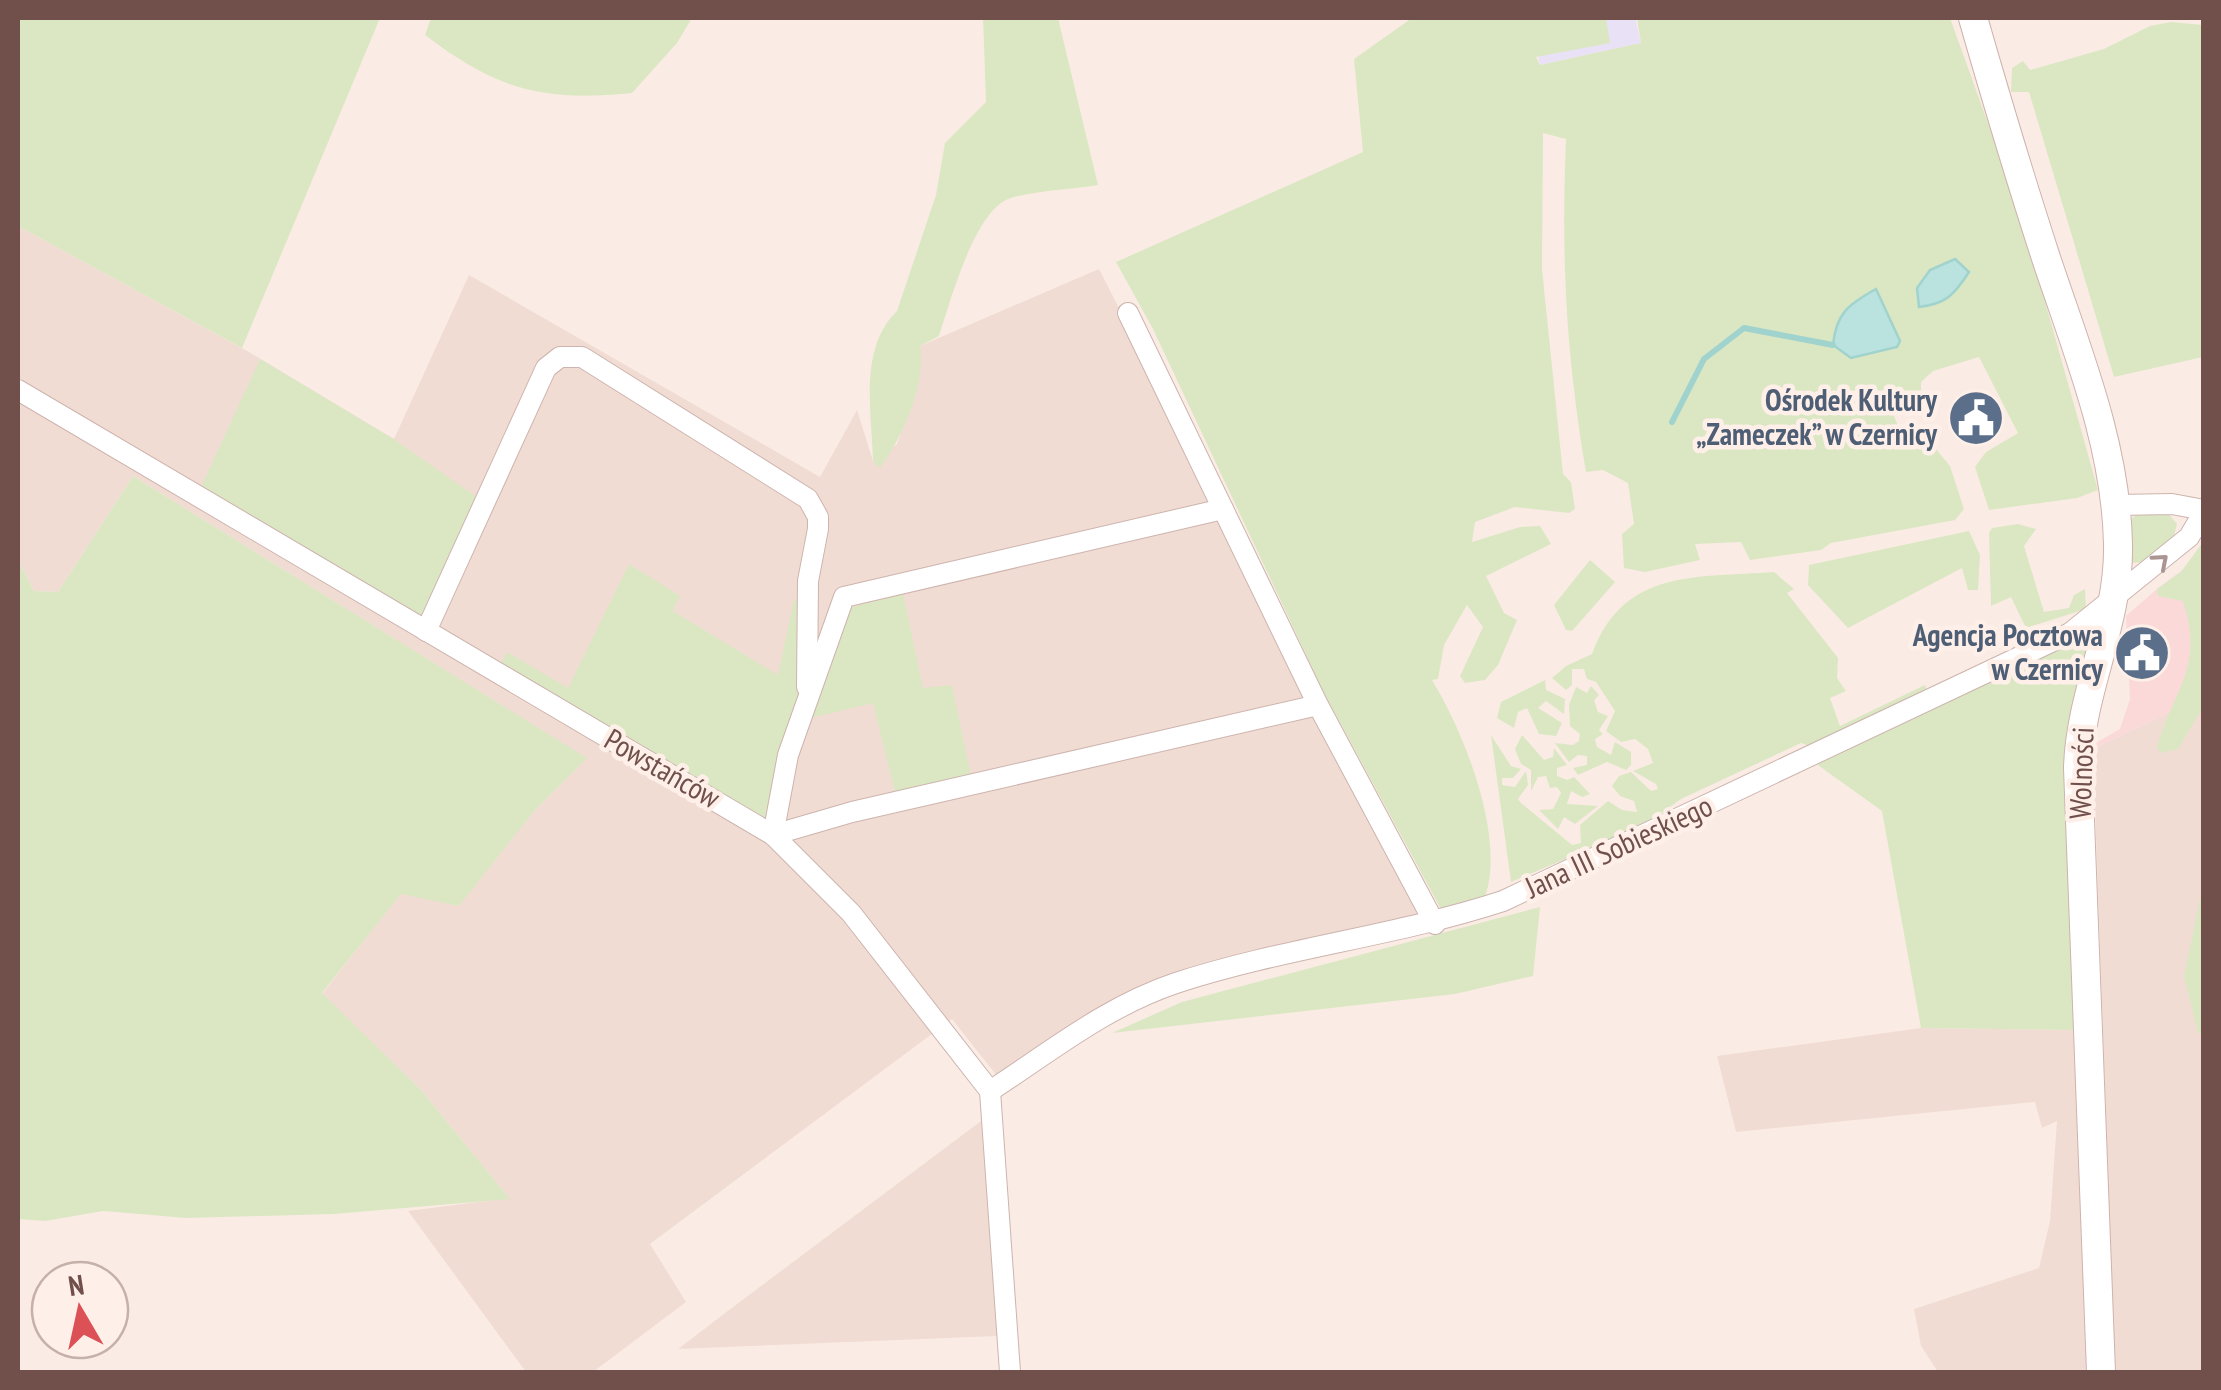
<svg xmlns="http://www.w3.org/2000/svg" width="2221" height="1390" font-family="'PT Sans Narrow',sans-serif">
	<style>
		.residential { fill: #f1dcd3 }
		.commercial { fill: #fad9d8 }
		.education { fill: #e9e1f6 }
		.green { fill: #dbe7c3 }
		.water { fill: #bae2de; stroke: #a1d3ce; stroke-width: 2.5 }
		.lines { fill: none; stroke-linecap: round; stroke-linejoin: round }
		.stream { stroke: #a1d3ce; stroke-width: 6 }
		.street-casing { stroke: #cdb4ae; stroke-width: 22 }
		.secondary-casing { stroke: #cfb2ac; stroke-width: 30 }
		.street { stroke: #fff; stroke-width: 20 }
		.secondary { stroke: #fff; stroke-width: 28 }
		.oneway { stroke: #aa9593 }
		.labels { text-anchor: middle; stroke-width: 9; stroke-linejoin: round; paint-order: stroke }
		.service-label { font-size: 30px; font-weight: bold; fill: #4e5e75; stroke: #fef0e9; text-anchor: end }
		.street-label { font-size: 30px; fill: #714f4b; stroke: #fef0e9 }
	</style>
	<rect width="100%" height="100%" fill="#faece4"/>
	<g class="residential">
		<path d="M18 226 249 352 394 439 469 275 820 477 857 410 873 461 897 444 911 402 920 346 1099 269 1429 914 1176 983 997 1076 952 1019 650 1244 686 1302 593 1372H526L408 1211 509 1198 421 1090 322 994 401 893 535 810 586 758 133 476 58 592 34 591 18 560Z"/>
		<path d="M2203 555 2204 885 2194 939 2198 1032 2204 1034 2203 1372H2115L2093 749 2170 712 2167 599 2158 596 2157 589Z"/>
		<path d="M1921 1028 2076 1030 2092 1372H1938L1921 1346 1914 1309 2039 1268 2050 1221 2057 1121 2042 1128 2035 1102 1736 1132 1717 1056Z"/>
		<path d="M985 1118 997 1336 678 1349 733 1307Z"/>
	</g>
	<path class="commercial" d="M2157 589 2159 596 2183 601 2191 627 2190 670 2170 712 2093 749 2094 744 2120 729 2130 699 2126 616Z"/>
	<path class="education" d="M1529 18H1635L1641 43 1540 65Z"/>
	<g class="green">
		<path d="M18 18H380L242 348 18 226Z"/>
		<path d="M431 18H692L677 43 632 93C543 102 497 90 425 35Z"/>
		<path d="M983 18H1058L1098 185C1070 190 1038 190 1011 198 975 208 950 303 939 336L920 346C926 386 903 436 880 468L873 461C872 413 858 349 897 311L936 195 945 143 986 102Z"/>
		<path d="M1412 18H1606L1610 43 1536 57 1540 65 1641 43 1637 18H1950L2019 209 2098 490 2077 498 1989 510 1975 467 1986 452 2018 433 1979 357 1933 371 1921 382V398L1892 411 1906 446 1936 449 1950 466 1964 509 1955 520 1831 543 1821 550 1750 560 1741 542 1695 544 1700 560 1645 572 1624 568 1622 534 1634 524 1628 483 1603 470 1586 472C1566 353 1561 260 1566 139L1543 133 1542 269 1563 474 1571 482 1575 509 1569 513 1515 507 1475 522 1472 542 1520 527 1540 526 1551 544 1486 576 1504 613 1517 620 1498 665 1485 680 1465 683 1460 676 1483 627 1467 605 1444 645 1438 679 1432 680C1464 732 1506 837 1485 897L1442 911 1324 693 1153 329 1116 262 1363 152 1354 59Z"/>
		<path d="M2171 22 2203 25V357L2114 377 2029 92H2011L2012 68 2023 61 2030 70 2104 49 2150 26Z"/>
		<path d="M260 359 395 440 478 498 423 622 201 487Z"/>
		<path d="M133 476 587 758 535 810 459 906 401 894 322 993 421 1090 510 1199 334 1214 186 1218 103 1211 45 1221 18 1219V560L34 591 58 592Z"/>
		<path d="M2167 512 2177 524 2174 536 2146 562 2129 563V521L2136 515Z"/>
		<path d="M2018 524 2036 529 2024 546 2044 612 2069 608 2074 595 2085 589 2086 609 2026 628 2011 597 1991 606 1989 533 1992 528Z"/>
		<path d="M1969 531 1980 555 1978 590H1968L1962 568 1848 628 1808 585 1809 565Z"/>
		<path d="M2203 542V707L2178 749 2161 753 2157 748C2173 688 2205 670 2183 601L2158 596 2157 589 2181 572Z"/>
		<path d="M1590 560 1615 582 1572 631 1566 630 1554 605Z"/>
		<path d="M629 564 680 596 673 611 778 675 794 600 801 604 800 698 766 821 500 667 507 652 568 688Z"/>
		<path d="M1774 572 1794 589 1787 593 1838 658 1837 678 1846 691 1830 698 1840 726 1925 685 1929 696 1816 748 1801 743 1681 799 1644 826 1511 882 1491 735 1511 766 1521 769 1513 778H1502V785L1515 787 1526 771 1528 785 1518 799 1521 803 1572 845 1581 843 1580 825 1608 801 1622 810 1637 812 1634 801 1620 796 1612 786 1619 776 1631 772 1651 791 1658 789 1656 784 1633 771 1653 763 1648 749 1635 739 1621 742 1606 731 1615 711 1596 682 1587 679 1584 669H1572V685L1566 690 1552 678 1566 666 1592 654C1624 568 1696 578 1774 572Z"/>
		<path d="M903 593 923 688 952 685 971 776 895 793 873 703 811 718 849 608Z"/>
		<path d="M2071 639 2079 640 2088 654 2076 1030 1921 1028 1882 811 1815 763Z"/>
		<path d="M1545 680 1546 690 1565 699 1564 714 1546 701 1538 708 1562 723 1556 736 1539 734 1527 708 1518 712 1514 728 1497 718 1501 702Z"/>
		<path d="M1591 686 1599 695 1594 700 1598 712 1608 716 1599 730 1603 734 1595 739 1597 747 1611 755 1615 742 1631 752V765L1626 770 1607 762 1578 775 1573 768 1587 765V756L1578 755 1569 762 1555 743 1573 745 1579 741 1580 734 1570 726 1569 705 1576 687 1587 693Z"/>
		<path d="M1522 735 1544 760 1553 757 1554 748 1567 765 1557 768V776L1567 780 1574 777 1590 794 1582 797 1571 791 1567 804 1598 806 1575 824 1564 817 1558 829 1539 810 1553 809 1561 793 1557 787 1550 788 1546 776 1538 777 1531 791V770L1521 764 1515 749Z"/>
		<path d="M2203 885 2204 1034H2203L2198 1033 2184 976Z"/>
		<path d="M1540 907 1533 976 1455 994 1112 1033 1182 1002Z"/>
	</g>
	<g class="water">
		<path d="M1955 259 1969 272C1954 295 1946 304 1919 307L1917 288 1930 270Z"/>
		<path d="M1876 289 1900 341 1897 347 1851 358 1833 345C1836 313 1849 304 1876 289Z"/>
	</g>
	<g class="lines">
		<path class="stream" d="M1672 422 1704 359 1744 328 1833 345"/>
		<g class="street-casing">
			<g id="street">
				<path d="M1128 313 1318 705 1435 924"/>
				<path d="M18 390 773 835 851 913 990 1091 1010 1372"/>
				<path d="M2117 505 2172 504 2204 510"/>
				<path d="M1223 509 844 597 788 755 773 835 852 812 1318 705"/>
				<path d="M426 631 546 368 560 357H582L808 499 818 517V529L808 581 807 687"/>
				<path d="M990 1091C1050 1052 1107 1006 1176 983 1283 948 1396 936 1503 901L2070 633 2189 537 2204 512"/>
			</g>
		</g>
		<g class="secondary-casing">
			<path id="secondary" d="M1973 18C1996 98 2020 178 2046 258 2077 351 2116 444 2118 544 2120 620 2080 692 2078 768L2101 1372"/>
		</g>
		<use href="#street" class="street"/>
		<use href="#secondary" class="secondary"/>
	</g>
	<defs><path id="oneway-chevron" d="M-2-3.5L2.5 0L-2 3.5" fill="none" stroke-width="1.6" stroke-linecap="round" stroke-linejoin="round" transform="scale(2.5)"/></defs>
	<use class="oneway" href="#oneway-chevron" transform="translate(2161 561) rotate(-41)"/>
	<defs>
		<g id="civic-disc" transform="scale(2.875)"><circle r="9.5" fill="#5c6f8a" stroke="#fef0e9"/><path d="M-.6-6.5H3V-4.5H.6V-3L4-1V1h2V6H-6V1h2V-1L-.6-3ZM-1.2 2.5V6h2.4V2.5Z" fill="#fff"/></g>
	</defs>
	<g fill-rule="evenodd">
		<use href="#civic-disc" x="1976" y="418"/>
		<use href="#civic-disc" x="2142" y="653"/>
	</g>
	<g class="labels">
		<g class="service-label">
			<text x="1937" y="411">Ośrodek Kultury<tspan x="1937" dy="34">„Zameczek” w Czernicy</tspan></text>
			<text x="2103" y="646">Agencja Pocztowa<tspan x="2103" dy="34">w Czernicy</tspan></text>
		</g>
		<g class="street-label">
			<text transform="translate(662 769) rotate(30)" y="10">Powstańców</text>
			<text transform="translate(2082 773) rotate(-88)" y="10">Wolności</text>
			<text transform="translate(1619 847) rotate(-25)" y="10">Jana III Sobieskiego</text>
		</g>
	</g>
	<rect width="2221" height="1390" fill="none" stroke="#714f4b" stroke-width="40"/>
	<g transform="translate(80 1310) rotate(351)"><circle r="48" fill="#fef0e9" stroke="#c6b0aa" stroke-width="2.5"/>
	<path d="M0-8L18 38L0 25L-18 38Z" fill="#dc5156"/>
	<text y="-15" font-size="28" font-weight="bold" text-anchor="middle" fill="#714f4b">N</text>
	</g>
</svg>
